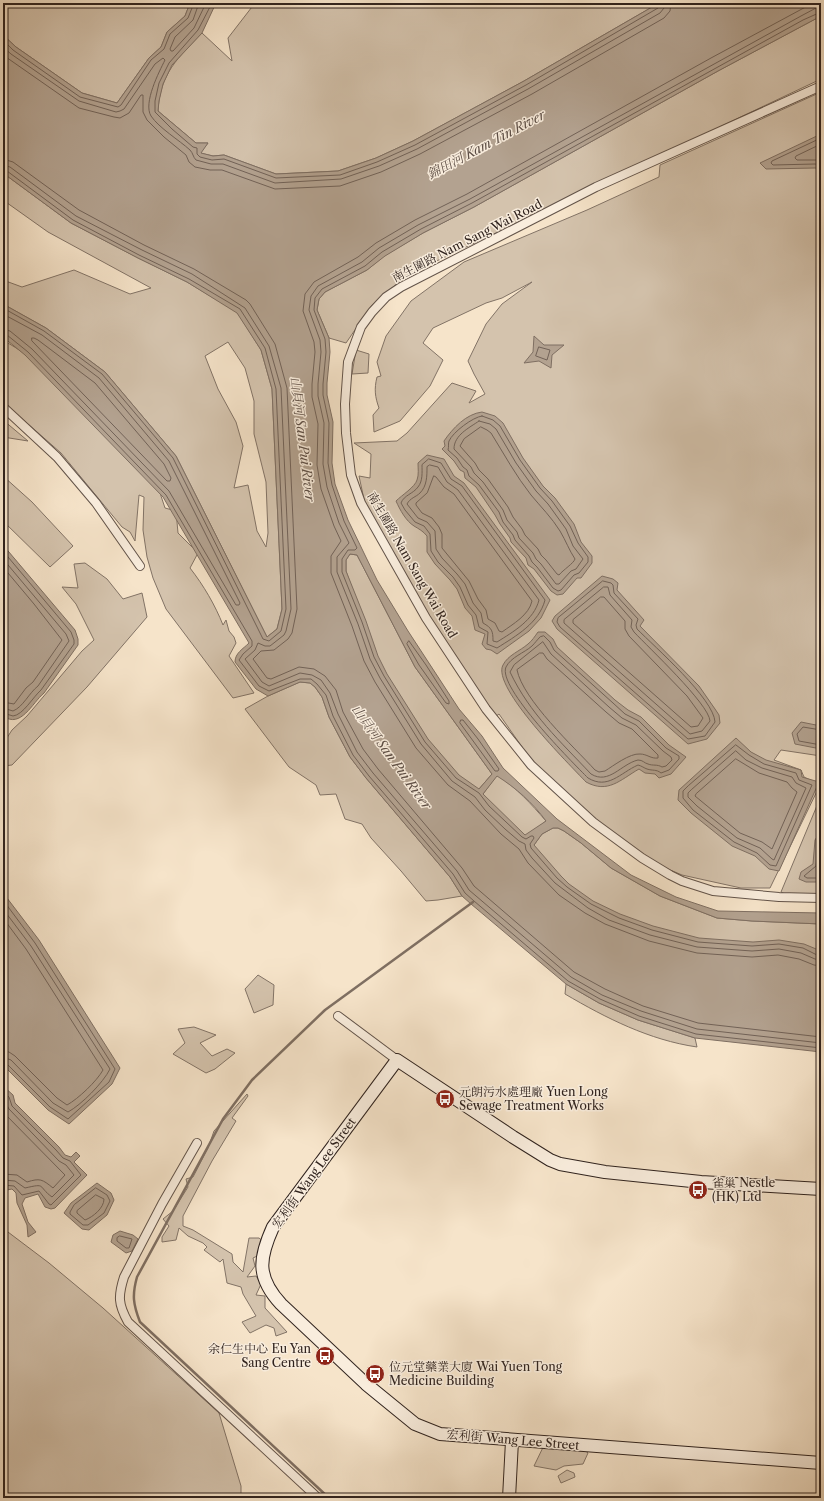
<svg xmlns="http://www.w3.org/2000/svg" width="824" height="1501" font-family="'Libre Caslon Text','Noto Serif TC',serif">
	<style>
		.green { fill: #d4c3ad; stroke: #827366; fill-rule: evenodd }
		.water { fill: #b3a290; stroke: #7f6f62; fill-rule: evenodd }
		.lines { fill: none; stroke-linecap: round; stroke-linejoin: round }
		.shore { stroke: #726257; stroke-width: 1 }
		.stream { stroke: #7f6f62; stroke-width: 2.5 }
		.street-casing { stroke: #625349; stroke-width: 10 }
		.secondary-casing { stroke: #30231e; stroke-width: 14 }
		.street { stroke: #f9eddd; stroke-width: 8 }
		.secondary { stroke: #f9eddd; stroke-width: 12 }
		.labels { text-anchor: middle; stroke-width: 3; stroke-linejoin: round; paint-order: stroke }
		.street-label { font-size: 12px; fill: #30231e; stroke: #f9eddd }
		.poi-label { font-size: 12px; fill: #30231e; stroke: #f9eddd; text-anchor: start }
		.water-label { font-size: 13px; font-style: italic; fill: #5e4f46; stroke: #f9eddd }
	</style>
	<rect width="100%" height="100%" fill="#f6e4ca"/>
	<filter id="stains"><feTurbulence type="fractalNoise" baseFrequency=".005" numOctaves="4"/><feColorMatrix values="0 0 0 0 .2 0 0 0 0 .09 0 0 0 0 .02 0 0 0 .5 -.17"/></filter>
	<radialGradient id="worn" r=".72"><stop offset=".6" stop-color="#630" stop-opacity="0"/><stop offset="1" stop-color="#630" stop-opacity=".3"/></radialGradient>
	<g class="green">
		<path d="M3 3H190L185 16 167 32 161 47 149 58 117 103 82 93 16 47 3 35Z"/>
		<path d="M255 3H659L524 81 413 141 376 158 338 171 276 174 224 155 213 156 200 153 208 143H196L158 111C160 73 178 58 202 33L232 61 228 38Z"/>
		<path d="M821 16V79L407 275 372 305 346 343 329 338 317 310 319 299 325 292 367 270 384 256 423 233 474 207 718 71Z"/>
		<path d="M821 92V756L781 750 774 760 801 770 804 777 820 785 770 888H741L682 875 642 858 606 827 557 789 527 754 499 714 491 720 425 621 365 504 359 476 370 478 371 454 354 443 397 441 407 433 452 383 476 391 469 403 485 394 474 374 468 361 486 324 502 304 532 282 502 298 486 303 433 328 423 343 443 360 430 386 400 421 374 432 373 415 379 408C375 397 374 389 377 377L381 376 377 362 386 336 411 301 464 262 587 210 659 177 660 165Z"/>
		<path d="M3 173 71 223 138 258 187 282 237 312 261 350 272 389 282 609 277 629 267 637 176 456 105 372 46 328 3 304V280L22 287 74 270 130 294 151 288 48 232 3 200ZM228 342 245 368 254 401V434L266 482 268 533 266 547 257 531 248 485 234 488 243 446 236 422 218 389 205 356Z"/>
		<path d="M3 340 36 360 157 484 165 508 176 511 178 533 198 553 190 568C204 586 215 605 223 625L226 620 229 631 234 637 236 643 229 656 254 693 233 698 166 609 153 578 147 557 143 530 144 497 139 495 135 541 130 532 122 527 61 453 3 402Z"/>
		<path d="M356 350 369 354 368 373 352 374Z"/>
		<path d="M3 420 28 441 3 437Z"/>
		<path d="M3 476 32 502 73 546 50 567 3 521Z"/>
		<path d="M350 554 357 555 415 667 492 774 479 789 483 794 497 775C517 788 531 804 546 821L537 828 534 845 542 834 553 828H558L564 831 581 843 611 868 660 896 717 918 752 921 821 924V995L585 938 398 718 346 571V560Z"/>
		<path d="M85 563 107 579 123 599 142 593 147 617 87 687 12 765 3 766V744L12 730 27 716 82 651 94 640 76 604 62 587 78 588 74 564Z"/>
		<path d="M300 682 310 683 315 687 322 697 329 717 350 757 366 778 450 877 462 896 438 900 426 901 401 871 371 838 362 824 345 819 336 794 320 795 316 785 289 767 245 709 268 696Z"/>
		<path d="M821 796V897H791L781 892Z"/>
		<path d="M258 975 274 985 273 1005 254 1013 245 989Z"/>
		<path d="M566 984 599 1003 638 1020 695 1038 697 1047C649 1040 606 1018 565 994Z"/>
		<path d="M194 1027 216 1035 200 1043 212 1056 227 1049 235 1053 215 1069 206 1073 173 1054 185 1043 178 1029Z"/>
		<path d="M247 1094 248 1096 232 1118 236 1121 212 1161 183 1216V1226L193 1230 232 1254 233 1262 243 1272 249 1238H259L272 1249 253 1258 255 1266 247 1277 256 1276 261 1284 256 1295 265 1296V1308L287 1332 276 1336 274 1328 266 1325 250 1333 242 1322 256 1316 243 1294 241 1287 227 1283 223 1259 220 1262 204 1250 207 1247 203 1243 188 1236 179 1228 176 1240 162 1242V1237L169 1226 163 1219 173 1211 188 1187 186 1179 193 1177 208 1148 214 1131Z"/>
		<path d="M3 1222 4 1229 49 1263 103 1308 219 1413 241 1486V1498H3Z"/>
		<path d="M548 1437 572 1440 588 1453 583 1464 564 1466 556 1470 534 1466Z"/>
		<path d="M567 1470 574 1473 575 1477 561 1483 558 1476Z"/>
	</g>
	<g class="water">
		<path d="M190 3H216L202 33 172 65 163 84 159 101 158 111 196 143H208L201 153 213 156 224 155 276 174 338 171 376 158 413 141 524 81 659 3H821V16L718 71 474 207 423 233 385 256 367 270 325 292 319 299 317 310 329 338 330 352 327 383V395L333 422 332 463 335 484 348 520 377 580 408 631 459 709 482 736 503 768 557 819 631 875 676 897 718 911 821 913V924L752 921 717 918 660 896 611 868 581 843 564 831 558 828H553L542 834 534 845 561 876 569 884 593 901 620 914 653 926 699 938 753 942 779 940 804 944 821 951V1052L695 1038 638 1020 599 1003 566 984 471 904 462 896 450 877 366 778 350 757 329 717 322 697 315 687 310 683 300 682 268 696 256 689 235 662C235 653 243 649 249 643L163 497 25 355 3 337V304L46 328 105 372 176 456 267 637 277 629 282 609 272 389 261 350 237 313 187 282 138 258 71 223 3 173V35L16 47 82 93 117 103 149 58 161 47 167 32 185 16ZM350 554 357 555 415 667 492 774 479 789 459 775 428 739 387 674 378 656 366 621 346 571V560ZM497 776C516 788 533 803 546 821L525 835 483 794Z"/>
		<path d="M821 134V169L815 168 766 169 760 163Z"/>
		<path d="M534 336 544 345H564L552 355 551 368 539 361 524 363 533 352Z"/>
		<path d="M482 412 495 416 503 423 523 458 543 486 555 498 574 524 581 542 592 556V563L581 578H577L563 594 557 595 551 591 534 569 528 565 526 558 511 542 510 538 500 524 495 515 476 487 465 478 464 472 460 470 454 461 442 449 445 446 444 441C453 428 466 414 482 412Z"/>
		<path d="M427 455 444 459 454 476 464 483 550 600 541 618 529 631 497 654 491 650 486 649 482 644 485 634 475 630 472 616 465 608 457 589 450 580 435 564 427 552V536C423 531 419 529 414 526 406 521 400 510 396 501 402 495 415 487 417 480 419 475 418 468 418 463Z"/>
		<path d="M3 545 75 630 78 639V645L44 693C32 703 21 729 3 716Z"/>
		<path d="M602 576 613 579 618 583 617 590 644 620 640 626 699 686 715 709 719 715 720 723 707 739 688 744 557 629 552 621 555 616Z"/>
		<path d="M538 632H545L553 639 557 647 615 700 628 710 641 717 669 745 686 757 671 774 659 778 655 774 645 773 639 769C620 780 608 794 586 782 570 765 491 687 503 665 508 655 520 651 528 644 532 641 535 636 538 632Z"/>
		<path d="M801 722 821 726V749L795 744 792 733Z"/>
		<path d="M736 738 751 752 766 760 801 770 802 777 819 782 779 871 769 869 755 856 732 846 691 813 678 800 679 790Z"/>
		<path d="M821 830V882H806L799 879 801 872 813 864 815 840Z"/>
		<path d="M3 891 7 898 39 940 120 1068 112 1084 69 1124 48 1110 3 1065Z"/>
		<path d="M3 1086 13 1095 15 1103 59 1147 65 1155 71 1157 76 1152 80 1156 74 1162 87 1175 55 1208 51 1209 45 1207 38 1194 25 1198 22 1204 28 1222 36 1232 28 1237 27 1225 17 1203 16 1193 12 1189 7 1190 3 1188Z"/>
		<path d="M97 1183 111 1193 114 1200 107 1215 89 1230 82 1229 64 1213 71 1203Z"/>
		<path d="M120 1231 133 1235 138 1239 132 1251 126 1253 111 1242 113 1235Z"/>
	</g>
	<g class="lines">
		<g class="shore">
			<path d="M199 3 193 20 175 37 170 49 171 51H173L194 28 206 3"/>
			<path d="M212 3 198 30 169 63 159 83 155 101V112L172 129 193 147 197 148V154L200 157 212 160 224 159 276 178 340 175 377 162 415 145 526 85 658 8 660 3"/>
			<path d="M813 3 711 58 467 194 415 220 376 243 358 257 314 282 305 294 303 311 314 342 315 352 312 384V397L318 424 317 465 321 489 334 526 341 541 331 556V573L352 626 364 661 375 682 416 748 448 785 470 801 501 834 519 849 528 863 559 895 585 913 605 924 649 941 697 953 752 957 778 955 799 959 814 965 821 966"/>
			<path d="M821 7 816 8 801 16 470 199 418 225 379 248 362 262 318 286 311 296 309 310 320 340 321 352 318 384V396L324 423 323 464 327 487 339 523 349 543 337 557V572L358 624 370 659 380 678 421 744 452 781 475 797 485 810 505 829 519 841 525 844 526 850 532 858 555 883 588 908 609 920 650 935 697 947 752 951 779 949 801 953 815 959 821 960"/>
			<path d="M821 12 803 20 716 68 472 203 421 229 382 252 365 266 322 289 315 298 314 310 325 339 326 352 323 384V395L329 423 328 463 332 485 344 521 357 548 355 550H348L342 559V572L362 622 374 657 384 676 425 742 456 778 479 793 489 806 522 837 526 839 531 836H533L534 838 530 844 531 848 557 878 567 887 591 904 619 918 652 930 698 942 752 946 779 944 803 948 817 955H821"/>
			<path d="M3 40 13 50 80 97 118 107 121 105 151 60 164 49 170 34 188 18 194 3"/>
			<path d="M3 47 11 54 79 101 116 112 120 111 124 109 155 64 163 58 165 60C159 72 143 103 151 116 159 128 179 140 190 150 193 153 193 157 196 160L211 164H223L275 183 341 179 379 166 417 149 528 89 660 13 664 8 665 3"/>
			<path d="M3 55 79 108 114 117 120 118 129 113 141 95H143V112L147 120 164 137 186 155 189 162 195 167 210 170H222L275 189 340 186 381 172 420 154 532 94 664 18 670 11 671 3"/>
			<path d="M821 138 772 161 771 163 773 165 815 164 821 165"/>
			<path d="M821 144 796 156 795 158 797 160H821"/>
			<path d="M3 159 13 162 79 210 144 245 194 269 246 300 250 304 275 344 287 388 297 609 292 633 288 639 274 650 261 651 253 659 267 678 271 679 299 667 314 669 325 676 336 690 343 712 363 749 378 769 462 868 474 886 574 972 605 989 643 1006 698 1023 821 1037"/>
			<path d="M3 165 10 167 76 216 142 250 192 274 245 308 269 346 281 388 291 609 286 631 284 635 270 646H265L258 643 255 650 245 659 262 682 269 686 300 673 312 675 321 680 330 693 338 714 357 752 373 773 457 871 469 890 571 977 602 995 641 1011 697 1029 821 1043"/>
			<path d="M3 171H7L73 220 139 255 189 279 240 309 265 348 276 389 286 609 281 631 269 641 263 639 173 458 102 374 44 331 3 308"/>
			<path d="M3 314 42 335 99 378 169 461 240 603 239 605H236L169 491 32 349 10 331 3 329"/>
			<path d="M3 334 7 335 28 352 166 495 252 641V646L243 654 239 660 259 686 269 691 300 679H311L317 684 326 695 333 716 353 755 369 776 453 874 465 893 474 901 568 981 600 999 639 1016 696 1034 821 1048"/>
			<path d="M32 338H34L38 340 95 383 164 464 171 478 170 481H167L32 341Z"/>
			<path d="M539 347 550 350 547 360 536 356Z"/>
			<path d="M482 416 493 420 500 426 520 460 540 488 552 501 570 526 578 543 588 557V562L579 573 574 575 561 590 558 591 553 588 537 567 532 562 529 556 515 540 513 535 503 522 499 512 479 485 469 476 467 470 463 467 457 458 448 450C449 447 448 443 449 441 453 432 473 417 482 416Z"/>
			<path d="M479 421 490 424 496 429 516 463 536 491 548 504 566 529 573 546 583 559 576 569 571 571 559 584H556L541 564 536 559 533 553 519 538 517 532 507 520 503 510 483 482 474 473 471 467 454 449C454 435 469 428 479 421Z"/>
			<path d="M481 427 487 430 491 433C504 454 516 476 531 495 541 507 552 518 560 531 566 541 569 550 575 559 574 563 563 570 559 575L557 574 546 560 541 555 538 549 525 535 522 529 513 517 508 507 488 479 479 470 475 463 460 446 464 439Z"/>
			<path d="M429 459 441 463 451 479 462 486 545 600C539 623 516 636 497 648L487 644 488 632 479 627 476 615 468 605 460 587 453 577 438 562 431 551 430 534 424 526 415 522 405 510 401 503C404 495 413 494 418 487 423 481 422 472 422 465Z"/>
			<path d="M430 465 438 467 447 482 458 490 539 600C534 620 513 632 497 642L493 641C493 631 492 628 483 623L481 613 473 603 465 584 457 574 442 558 436 549 435 531 427 522 418 518 407 504C410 498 416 497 420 493 427 486 427 476 427 467Z"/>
			<path d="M434 476 436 477 444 487 454 494 532 601C529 615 513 624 502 632L499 631 495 623 488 619 486 610 478 599 469 581 442 548V534L439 527 432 518 422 513 416 505V503L427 493Z"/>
			<path d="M3 551 71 632 74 640V644L41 690C33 697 23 715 13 716L3 713"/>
			<path d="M3 559 66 634 69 641 38 686C29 693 23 707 13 711L3 708"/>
			<path d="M3 567 34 604 62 640 33 682 26 688 14 704 3 702"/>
			<path d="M603 581 611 583 613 585 614 593 638 619 636 625 637 629C655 647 714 699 715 722L705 736 688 739 560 627 557 622 558 618Z"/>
			<path d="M604 587H608L610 595 632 620 631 627 634 632C648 647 709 704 710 721L702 731 690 734 564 623V620Z"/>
			<path d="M601 597H604L625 621V629L629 636 687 696 703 718 698 726 691 727 573 623V620Z"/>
			<path d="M544 636 550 642 554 650 613 703 625 714 639 721 666 748 679 756V759L669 770 661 773C656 769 653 771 647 769 644 768 642 766 638 765 620 773 608 790 588 778 573 763 497 687 506 667 511 657 524 653 532 646 535 643 537 640 540 637Z"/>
			<path d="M409 641 426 665 449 701V704L446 703 419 665 407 644Z"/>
			<path d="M543 642 551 654 609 707 622 718 636 725 663 751 671 757 672 760 666 766 662 767C657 764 653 766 648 764 644 763 643 760 638 760 621 764 609 785 591 774 560 741 530 714 510 672L514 665Z"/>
			<path d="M540 653H543L547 659 606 712 619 723 632 729 658 755V758C651 759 647 754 640 754 630 753 613 766 605 771L599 772 595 770C574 747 523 700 517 670Z"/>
			<path d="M461 720H463L478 739 499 769 498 771H495L460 723Z"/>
			<path d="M821 730 803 727 797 734 799 741 821 745"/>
			<path d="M736 745 749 755 764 764 796 773 799 780 812 785 776 866 770 865 757 853 734 842 693 810 683 798V791L688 786Z"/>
			<path d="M736 751 746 760 762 768 792 777 796 783 806 788 774 860 772 859 760 848 737 838 697 806 688 797V793L691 790Z"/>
			<path d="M736 759 759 773 787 782 792 788 797 792 772 849 762 842 740 833 695 796 696 794Z"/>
			<path d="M821 837 819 841 816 866 804 876 807 878H821"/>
			<path d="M3 900 35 943 115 1069 109 1082 68 1119 50 1107 7 1064 3 1062"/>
			<path d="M3 909 31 946 110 1069C103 1083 81 1105 68 1112L53 1103 11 1060 3 1057"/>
			<path d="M3 918 26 949 103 1070C97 1081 78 1099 67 1105L57 1098 15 1056 9 1052 3 1051"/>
			<path d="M3 1092 9 1097 12 1106 56 1150 63 1158 70 1161 81 1175 51 1205 49 1204 39 1191 22 1195 14 1186 3 1185"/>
			<path d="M3 1098 9 1109 59 1161 66 1165 74 1175 52 1197C37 1186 47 1183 25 1188L15 1181 3 1180"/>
			<path d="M3 1112 65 1175 53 1188C42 1179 40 1178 27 1182L17 1175 3 1174"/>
			<path d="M96 1188 107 1195 110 1201 104 1213 88 1225H83L70 1214V1212L74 1205Z"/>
			<path d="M96 1195 104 1199C104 1208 93 1217 85 1220L77 1213V1211Z"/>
			<path d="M120 1236 132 1239 129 1248H126L117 1241V1238Z"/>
		</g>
		<path class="stream" d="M329 1498 140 1322C133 1304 132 1295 137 1277L223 1119 252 1080 325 1010 473 902"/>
		<g class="street-casing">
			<g id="street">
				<path d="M821 86 596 187 401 287 386 297 372 312 361 327 348 362 345 404 346 433 351 475 361 503 426 618 486 709 531 765 593 822 642 858 670 875 682 881 713 891 779 897 821 898"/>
				<path d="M3 407 57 457 96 503 140 566"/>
				<path d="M338 1016 397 1060"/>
				<path d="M197 1143 162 1204 124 1277C118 1296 118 1304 128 1322L318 1498"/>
			</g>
		</g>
		<g class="secondary-casing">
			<g id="secondary">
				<path d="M821 1189 701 1182 605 1172 560 1164 550 1160 513 1137 397 1060 273 1227C259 1258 256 1277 281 1304L366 1384 415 1424 440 1434 821 1463"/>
				<path d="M509 1498 512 1441"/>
			</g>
		</g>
		<use href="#street" class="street"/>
		<use href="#secondary" class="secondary"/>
	</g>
	<defs>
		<g id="bus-disc" transform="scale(1)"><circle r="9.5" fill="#8f2418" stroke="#f9eddd"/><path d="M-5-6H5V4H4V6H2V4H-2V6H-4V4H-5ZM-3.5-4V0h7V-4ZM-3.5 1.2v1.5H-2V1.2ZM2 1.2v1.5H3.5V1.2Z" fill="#fff"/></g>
	</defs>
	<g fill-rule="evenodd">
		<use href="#bus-disc" x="445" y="1099"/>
		<use href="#bus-disc" x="698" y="1190"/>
		<use href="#bus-disc" x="325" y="1356"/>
		<use href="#bus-disc" x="375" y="1374"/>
	</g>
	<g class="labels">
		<g class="street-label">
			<text transform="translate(467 241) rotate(-27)" y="4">南生圍路 Nam Sang Wai Road</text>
			<text transform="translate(412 565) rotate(60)" y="4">南生圍路 Nam Sang Wai Road</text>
			<text transform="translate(314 1173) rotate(-54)" y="4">宏利街 Wang Lee Street</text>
			<text transform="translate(513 1440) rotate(5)" y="4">宏利街 Wang Lee Street</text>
		</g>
		<g class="poi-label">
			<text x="459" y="1096">元朗污水處理廠 Yuen Long<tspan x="459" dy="14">Sewage Treatment Works</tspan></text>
			<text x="712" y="1187">雀巢 Nestle<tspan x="712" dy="14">(HK) Ltd</tspan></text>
			<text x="311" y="1353" text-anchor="end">余仁生中心 Eu Yan<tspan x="311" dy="14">Sang Centre</tspan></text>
			<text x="389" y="1371">位元堂藥業大廈 Wai Yuen Tong<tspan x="389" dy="14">Medicine Building</tspan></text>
		</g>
		<g class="water-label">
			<text transform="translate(486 144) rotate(-28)" y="5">錦田河 Kam Tin River</text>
			<text transform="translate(303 439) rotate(83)" y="5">山貝河 San Pui River</text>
			<text transform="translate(392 757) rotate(54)" y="5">山貝河 San Pui River</text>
		</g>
	</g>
	<rect width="824" height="1501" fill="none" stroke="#f6e4ca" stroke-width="16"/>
	<rect x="4" y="4" width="816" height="1493" fill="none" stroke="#30231e" stroke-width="2"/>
	<rect x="8" y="8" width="808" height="1485" fill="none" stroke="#30231e"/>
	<rect width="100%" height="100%" filter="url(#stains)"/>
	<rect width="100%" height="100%" fill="url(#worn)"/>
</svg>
